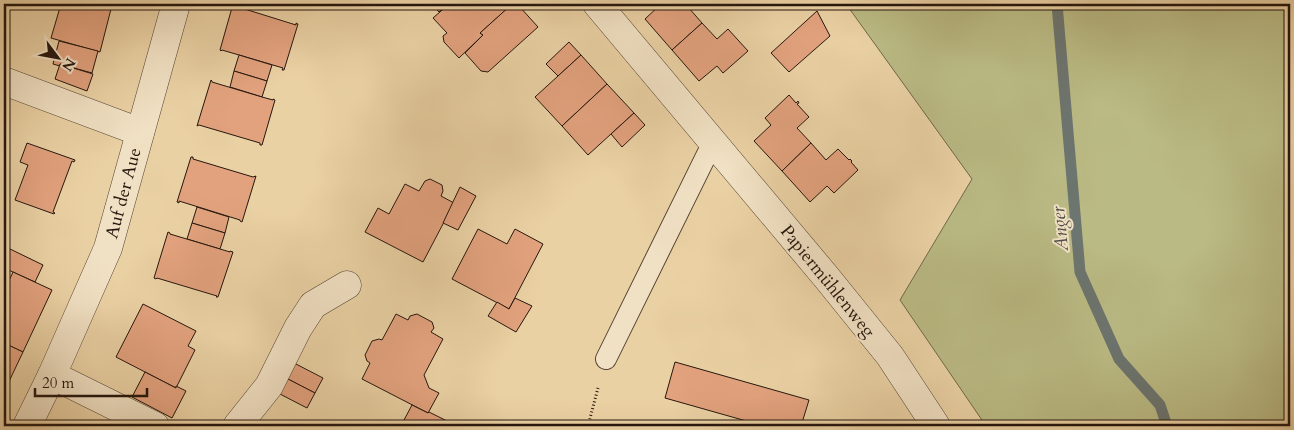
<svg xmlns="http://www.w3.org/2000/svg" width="1294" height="430" font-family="Cardo,serif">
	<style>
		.green { fill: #baba84; stroke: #706848 }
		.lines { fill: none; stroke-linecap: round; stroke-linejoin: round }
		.stream { stroke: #6c756f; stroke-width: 11 }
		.building { fill: #e2a27e; stroke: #25160d }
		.lane-casing { stroke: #564533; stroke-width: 22 }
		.street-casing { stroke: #564533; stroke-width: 29 }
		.path { stroke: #25160d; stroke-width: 3; stroke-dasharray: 1 2.5; stroke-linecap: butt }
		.lane { stroke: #f1e1c4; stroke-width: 20 }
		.street { stroke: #f1e1c4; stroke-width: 28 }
		.labels { text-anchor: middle; stroke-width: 4; stroke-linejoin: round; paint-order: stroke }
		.street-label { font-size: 18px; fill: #25160d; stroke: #f1e1c4 }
		.water-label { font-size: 19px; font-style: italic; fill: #4e4e46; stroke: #f1e1c4 }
	</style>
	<rect width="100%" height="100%" fill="#ead1a4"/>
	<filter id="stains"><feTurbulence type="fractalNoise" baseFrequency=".004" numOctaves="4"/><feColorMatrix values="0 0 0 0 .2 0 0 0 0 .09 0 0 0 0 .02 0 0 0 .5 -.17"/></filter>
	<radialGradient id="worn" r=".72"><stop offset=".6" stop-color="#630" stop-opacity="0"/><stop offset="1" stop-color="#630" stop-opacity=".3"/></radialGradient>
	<path class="green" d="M846 4H1290V426H986L900 300 972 179Z"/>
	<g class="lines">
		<path class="stream" d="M1057 4 1080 272 1119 359 1160 405 1167 426"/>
	</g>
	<g class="building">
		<path d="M61 4H91L111 9 100 52 51 38Z"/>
		<path d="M91 4H113L111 9Z"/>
		<path d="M233 4 236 5 235 6 296 25V23L298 24 284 70H282L283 68 239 55 222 50 221 51 220 50Z"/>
		<path d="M431 4H449L439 12Z"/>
		<path d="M449 4H504L508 8 480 33 483 35 459 58 444 42 443 36 447 33 433 18Z"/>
		<path d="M661 4H692L688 7 702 23 672 50 645 19Z"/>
		<path d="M511 5 519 6 538 27 488 72 481 71 465 53 483 35 480 33Z"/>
		<path d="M817 11 830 36 789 72 771 53Z"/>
		<path d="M702 23 717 39 728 29 748 51 723 73 717 66 699 81 672 50Z"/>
		<path d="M59 41 98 51 92 73 60 64V66L53 64Z"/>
		<path d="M569 42 581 55 558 76 546 64Z"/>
		<path d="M239 55 272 65 267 81 234 71Z"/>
		<path d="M581 55 607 84 562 126 535 97Z"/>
		<path d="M60 64 93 74 87 91 55 79Z"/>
		<path d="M234 71 267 81 262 97 230 87Z"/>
		<path d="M211 80 212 81V82L262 97 273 100V99L275 100 262 145H260V143L199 125 197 126Z"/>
		<path d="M607 84 634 113 588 155 562 126Z"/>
		<path d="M789 95 796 103 798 101 799 103 797 104 809 117 797 128 811 143 782 171 754 141 771 125 765 118Z"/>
		<path d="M634 113 645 125 622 147 611 134Z"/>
		<path d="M27 143 75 160 74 162 72 161 53 212 55 213 54 214 15 200 28 165 20 162Z"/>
		<path d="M811 143 826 160 838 149 849 160 850 159 852 161 851 162 858 170 834 193 827 186 810 202 782 171Z"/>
		<path d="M191 157H193V159L253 177 256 176 242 222 240 221V220L179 201V203L177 202Z"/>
		<path d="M430 179 442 185 443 191 441 196 454 203 423 262 365 232 378 208 389 214 405 184 419 191 425 181Z"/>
		<path d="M460 187 476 196 458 230 443 223Z"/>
		<path d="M197 207 229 217 225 233 192 223Z"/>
		<path d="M192 223 225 233 220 249 187 239Z"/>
		<path d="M478 229 507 244 515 229 543 244 509 309 452 279Z"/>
		<path d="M168 232 170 233V234L230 252V251L233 252 218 297H216L217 296 157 278 156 279 154 278Z"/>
		<path d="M8 248 43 265 35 282 4 268V258Z"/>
		<path d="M13 272 52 290 23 352 4 343V287H6Z"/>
		<path d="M515 298 532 306 516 332 488 316 497 302 509 309Z"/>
		<path d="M143 304 196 331 188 346 195 350 176 388 116 357Z"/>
		<path d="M396 314 408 320 410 316 417 314 432 322 434 328 431 332 443 339 424 375 429 388 439 393 428 413 362 379 370 363 367 361 365 355 372 341 379 339 382 340Z"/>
		<path d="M4 343 23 352 4 392Z"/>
		<path d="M675 362 809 400 801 426H764L665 398Z"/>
		<path d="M294 363 323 378 315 393 286 378Z"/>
		<path d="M145 372 176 388V386L186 391 172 418 132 397Z"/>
		<path d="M286 378 315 393 307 408 278 393Z"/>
		<path d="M412 405 428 413 429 412 457 426H417L404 420Z"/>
		<path d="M368 421 380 426H355L357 424Z"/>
	</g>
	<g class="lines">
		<g class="lane-casing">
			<path id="lane" d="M606 359 713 142"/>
		</g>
		<g class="street-casing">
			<g id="street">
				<path d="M597 4 827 278 890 356 936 426"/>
				<path d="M4 81 140 132"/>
				<path d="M52 375 155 426"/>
				<path d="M27 426 52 375 108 248 176 4"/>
				<path d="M237 426 269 386 298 328 313 305 347 285"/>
			</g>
		</g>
		<path class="path" d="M588 426 598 388"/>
		<use href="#lane" class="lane"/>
		<use href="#street" class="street"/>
	</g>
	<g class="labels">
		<g class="street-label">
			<text transform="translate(123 193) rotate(-75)" y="6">Auf der Aue</text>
			<text transform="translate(828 281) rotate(51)" y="6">Papiermühlenweg</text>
		</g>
		<g class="water-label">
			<text transform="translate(1059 229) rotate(-95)" y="7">Anger</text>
		</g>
	</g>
	<rect width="1294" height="430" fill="none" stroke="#ead1a4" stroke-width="20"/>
	<rect x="5" y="5" width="1284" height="420" fill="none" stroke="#25160d" stroke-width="2.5"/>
	<rect x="10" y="10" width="1274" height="410" fill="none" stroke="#25160d"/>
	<g transform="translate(58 58) rotate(122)" stroke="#f1e1c4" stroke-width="4" paint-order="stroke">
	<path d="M0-4L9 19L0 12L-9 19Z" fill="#25160d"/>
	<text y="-8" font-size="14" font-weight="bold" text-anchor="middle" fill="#25160d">N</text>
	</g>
	<path d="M35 388v8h112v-8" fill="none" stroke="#25160d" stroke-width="2.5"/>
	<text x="42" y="388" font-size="15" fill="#25160d" stroke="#f1e1c4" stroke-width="4" paint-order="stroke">20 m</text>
	<rect width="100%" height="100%" filter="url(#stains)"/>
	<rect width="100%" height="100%" fill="url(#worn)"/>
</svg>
